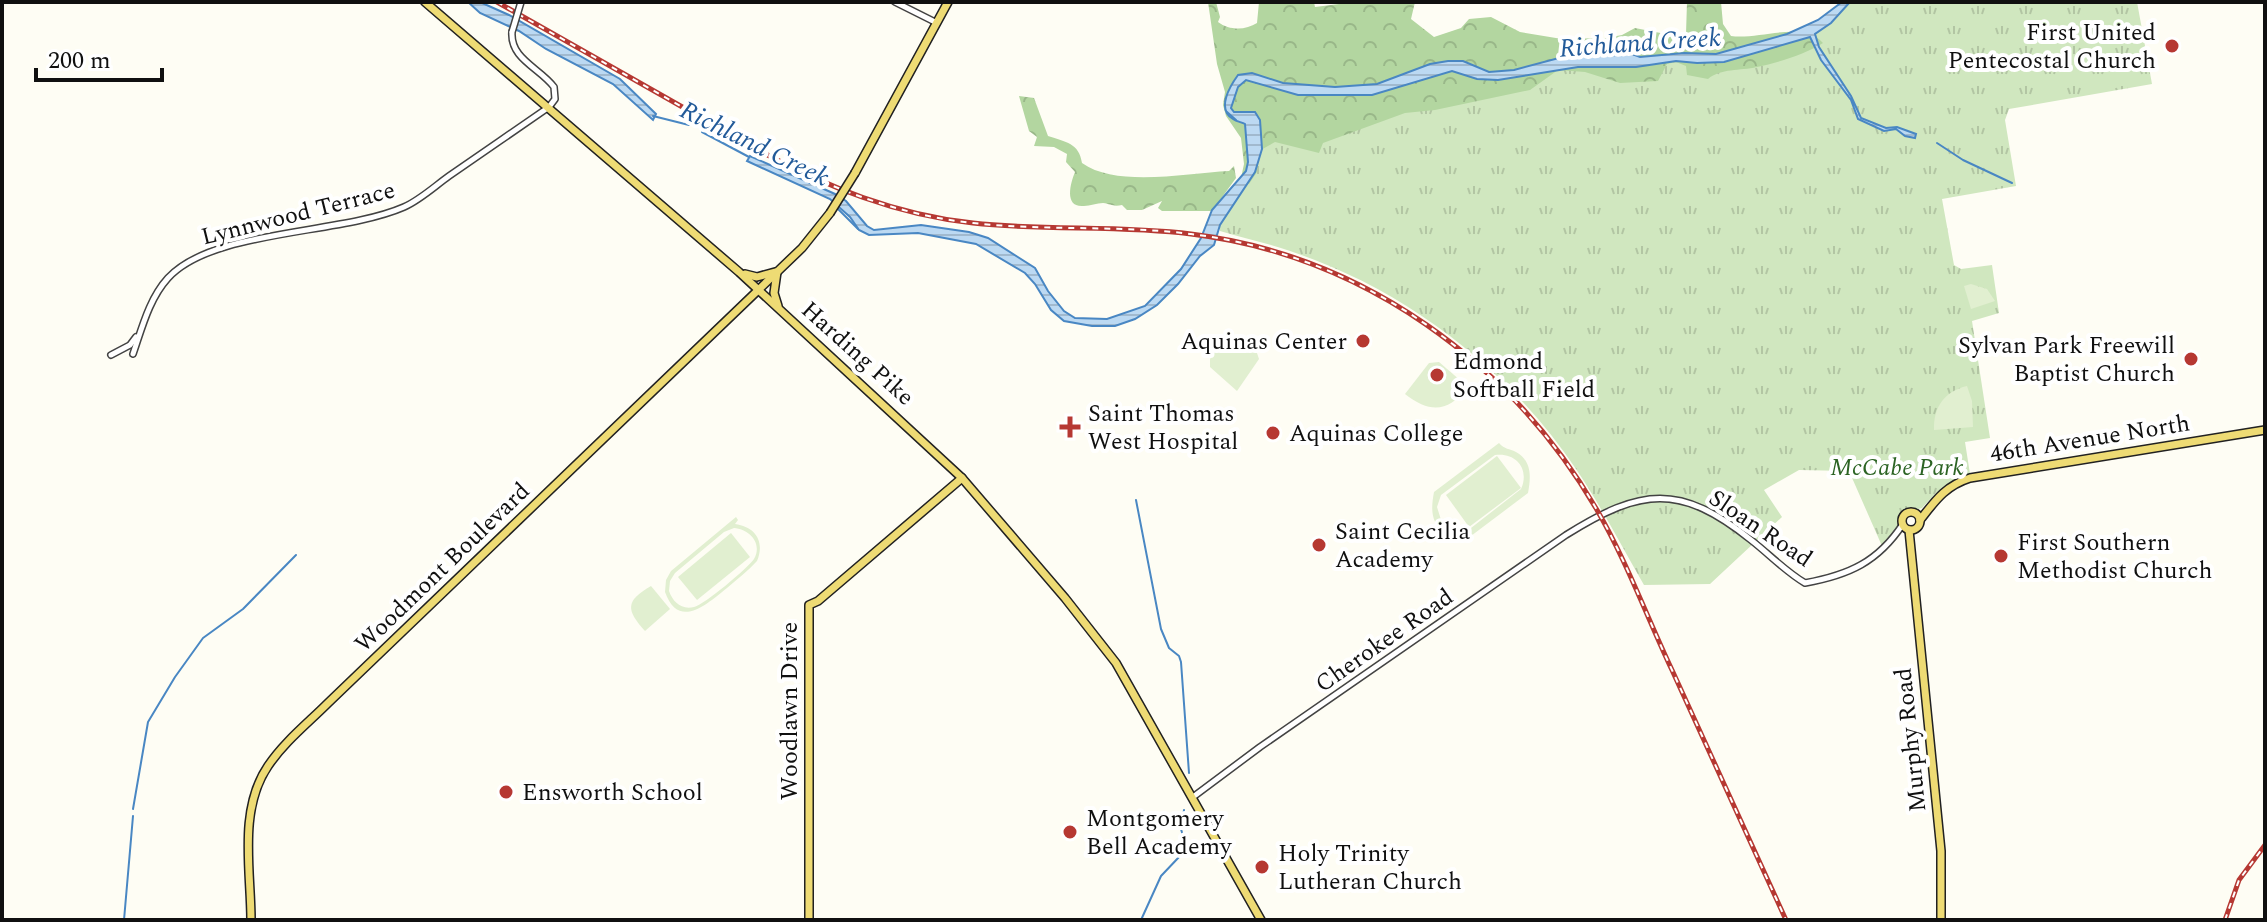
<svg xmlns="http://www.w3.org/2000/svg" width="2267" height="922" font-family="Spectral,serif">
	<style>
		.grass { fill: url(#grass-tufts) }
		.forest { fill: url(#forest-crowns) }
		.pitch { fill: #e1efd0; fill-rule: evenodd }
		.water { fill: url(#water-rules); stroke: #4987c3; stroke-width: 2 }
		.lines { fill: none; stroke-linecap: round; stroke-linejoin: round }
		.stream { stroke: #4987c3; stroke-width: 2 }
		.minor-casing { stroke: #434343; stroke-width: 8 }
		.major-casing { stroke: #212121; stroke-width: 10 }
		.minor { stroke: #fff; stroke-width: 5 }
		.major { stroke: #eedb74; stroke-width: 7 }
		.rail-casing { stroke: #b63832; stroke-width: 5 }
		.rail { stroke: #fff; stroke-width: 2; stroke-dasharray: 6; stroke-linecap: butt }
		.minor-bridge-casing { stroke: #434343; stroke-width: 8; stroke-linecap: butt }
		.major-bridge-casing { stroke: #212121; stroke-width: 10; stroke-linecap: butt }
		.minor-bridge { stroke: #fff; stroke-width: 5 }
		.major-bridge { stroke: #eedb74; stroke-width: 7 }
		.poi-dot { fill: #b63832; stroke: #fff; stroke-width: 3 }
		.labels { text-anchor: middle; stroke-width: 8; stroke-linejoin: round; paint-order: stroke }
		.poi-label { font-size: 24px; fill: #101010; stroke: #fff; text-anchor: start }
		.street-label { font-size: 24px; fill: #101010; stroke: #fff }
		.park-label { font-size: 24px; font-style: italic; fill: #2c6424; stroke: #fff }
		.water-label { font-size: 26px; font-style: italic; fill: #225a99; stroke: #fff }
	</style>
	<defs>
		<pattern id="grass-tufts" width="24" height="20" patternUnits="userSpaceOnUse" patternTransform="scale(2)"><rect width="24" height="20" fill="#d0e7bf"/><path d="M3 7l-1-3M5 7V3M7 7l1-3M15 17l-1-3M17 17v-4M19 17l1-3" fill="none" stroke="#b2c5a3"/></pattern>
		<pattern id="forest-crowns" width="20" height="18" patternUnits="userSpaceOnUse" patternTransform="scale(2)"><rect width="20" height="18" fill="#b3d6a0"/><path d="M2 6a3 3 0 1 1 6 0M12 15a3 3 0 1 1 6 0" fill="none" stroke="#99b789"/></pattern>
		<pattern id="water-rules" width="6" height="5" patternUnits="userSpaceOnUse" patternTransform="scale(2)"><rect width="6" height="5" fill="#bcd9f2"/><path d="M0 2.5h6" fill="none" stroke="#a1b9ce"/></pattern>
	</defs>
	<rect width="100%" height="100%" fill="#fefdf4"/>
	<path class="grass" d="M1846 2H2137L2152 84 2009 109 2005 120 2016 186 1942 199 1954 265 1961 269 1992 265 1999 313 1972 321 1990 438 1965 442 1970 474 1957 479 1936 493 1922 508 1908 512 1882 546 1849 471 1799 470 1764 490 1782 517 1710 584 1644 585C1622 547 1601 506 1576 469 1509 369 1405 289 1290 251 1267 243 1243 238 1220 231V225L1255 172 1262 145 1545 70 1676 61 1786 45Z"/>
	<g class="forest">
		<path d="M1208 2H1216L1220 17 1218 22C1230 31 1246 30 1257 23L1259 2H1314L1315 7 1355 2H1415L1411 19 1434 37 1461 28 1469 19 1491 17 1520 32 1562 39 1606 38 1622 35 1635 28 1681 37 1686 34 1687 2H1721L1723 24 1731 36C1759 40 1803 20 1823 43 1804 55 1779 62 1757 67 1740 71 1721 68 1708 79L1687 75 1686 66 1676 62 1667 64 1658 81 1620 83 1585 72 1558 70 1530 90 1435 110 1405 113 1323 143 1319 153 1275 142 1259 151 1257 172 1249 184 1241 178 1244 164 1241 138 1226 116 1223 105 1225 92 1217 64Z"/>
		<path d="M1019 96 1034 98 1048 136C1066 142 1079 143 1082 163 1117 188 1187 173 1229 171L1234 166 1236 178 1212 211H1162L1158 208 1162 201 1142 210H1127L1122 205C1113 207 1111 204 1103 203 1097 203 1090 206 1084 206 1064 208 1070 184 1075 172L1066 162 1067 154 1054 147 1034 146 1037 137 1029 131Z"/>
	</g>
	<g class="pitch">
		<path d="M1971 284 1987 289 1995 301 1971 309 1964 286Z"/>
		<path d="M1226 334 1257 353 1259 359 1237 391 1210 367V359Z"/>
		<path d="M1439 362 1468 387C1448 412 1431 414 1405 394L1429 363Z"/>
		<path d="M1967 386 1972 401 1973 427 1934 430C1933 407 1945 391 1967 386Z"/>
		<path d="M1499 443C1505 450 1509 448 1516 452 1532 461 1531 477 1528 493L1463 542C1457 535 1453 537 1446 533 1430 524 1431 508 1434 492ZM1495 455C1516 452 1530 469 1521 489L1471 528 1456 531 1442 523 1437 507 1441 495Z"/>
		<path d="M1497 456 1521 488 1469 527 1446 495Z"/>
		<path d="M736 517 738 520 735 524C756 527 765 542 757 561 748 571 737 579 727 588 708 603 679 631 665 592L666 580 671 571ZM734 528C749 529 763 543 754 559 748 568 704 605 694 607 681 610 673 602 669 591L670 581 675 573 724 532Z"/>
		<path d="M731 533 750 557 697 600 678 577Z"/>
		<path d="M651 586 670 609 645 631C626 610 625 601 651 586Z"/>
	</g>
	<g class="water">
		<path d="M468 2H480L509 15 620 79 656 114 653 120 613 84 546 49 519 31 480 13Z"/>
		<path d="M1842 2H1850L1831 23 1815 34 1819 47 1851 96 1861 118 1886 128 1897 127 1916 134 1915 138 1905 136 1896 129 1884 131 1858 119 1851 100 1821 60 1810 37 1724 62 1697 63 1676 61 1636 67H1578L1498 80 1477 79 1452 71 1372 95H1298L1246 80 1238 87 1231 108 1234 112H1255L1260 120 1262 149 1255 172 1220 225 1214 245 1200 256 1178 284 1157 305 1135 319 1115 326H1092L1064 321 1051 310 1035 284 1025 273 976 244 918 233 869 235 859 230 850 217 830 199 747 161 750 156 835 194 846 201 867 226 874 230 921 225 969 232 988 238 1035 268 1048 291 1064 311 1075 318 1107 319 1145 306 1181 269 1201 238 1212 210 1246 171 1248 162 1245 124C1242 122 1237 122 1233 119 1216 109 1230 86 1238 75L1252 73 1283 83 1335 87 1377 84 1430 64 1448 61H1463L1489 72 1514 70 1574 54 1604 56 1632 54 1640 57 1684 53 1716 54 1787 34 1818 20Z"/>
	</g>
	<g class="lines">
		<g class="stream">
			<path d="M1227 112 1236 120"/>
			<path d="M653 116 689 125"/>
			<path d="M702 132 749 157"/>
			<path d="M1937 143 1963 160 2012 183"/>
			<path d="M837 208 858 229"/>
			<path d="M1136 500 1161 629 1169 648 1179 656 1181 662 1189 773"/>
			<path d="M133 809 148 722 175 677 203 638 243 609 296 555"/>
			<path d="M124 920 133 816"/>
			<path d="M1141 920 1161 876 1180 856 1184 847 1185 843 1181 829 1184 810"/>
		</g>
		<g class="minor-casing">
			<g id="minor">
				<path d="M895 2 937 23"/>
				<path d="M133 354C142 328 149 299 168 278 213 229 340 235 404 207 420 200 435 186 449 176 482 153 516 130 549 107L555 99 554 87C540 68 510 59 512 32"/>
				<path d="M111 355 130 345 136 337"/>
				<path d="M1193 797 1260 747 1566 535C1641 488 1680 483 1751 540 1769 554 1786 572 1805 583 1849 575 1878 562 1903 524"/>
			</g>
		</g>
		<g class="major-casing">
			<g id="major">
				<path d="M425 2 739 272 962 478 1065 598 1116 663 1261 920"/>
				<path d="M855 173 948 2"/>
				<path d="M777 272 774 293 778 306"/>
				<path d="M745 274 757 277 775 272"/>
				<circle cx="1911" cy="521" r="9"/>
				<path d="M1920 520C1935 501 1945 486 1970 478L2265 430"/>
				<path d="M1909 530 1941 851V920"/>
				<path d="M251 920C251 871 238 810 268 766 284 742 308 723 328 703L802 248 830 213"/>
				<path d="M809 920V605L818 601 962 478"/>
			</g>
		</g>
		<use href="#minor" class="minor"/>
		<use href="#major" class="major"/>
		<g class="rail-casing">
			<g id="rail">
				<path d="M497 2 760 151C827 187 897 215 973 223 1045 231 1119 225 1191 234 1362 255 1511 362 1597 510 1626 560 1647 617 1672 670 1710 753 1748 837 1786 920"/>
				<path d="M2225 920 2239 880 2265 845"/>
			</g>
		</g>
		<use href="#rail" class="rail"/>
		<g class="minor-bridge-casing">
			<path id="minor-bridge" d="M512 32 521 2"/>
		</g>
		<g class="major-bridge-casing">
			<path id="major-bridge" d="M830 213 855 173"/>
		</g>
		<use href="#minor-bridge" class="minor-bridge"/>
		<use href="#major-bridge" class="major-bridge"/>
	</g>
	<g class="poi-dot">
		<circle cx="2172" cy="46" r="8"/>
		<circle cx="1363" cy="341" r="8"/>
		<circle cx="2191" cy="359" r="8"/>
		<circle cx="1437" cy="375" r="8"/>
		<path d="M1066 415h8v8h8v8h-8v8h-8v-8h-8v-8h8z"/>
		<circle cx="1273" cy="433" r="8"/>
		<circle cx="1319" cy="545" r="8"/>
		<circle cx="2001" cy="556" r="8"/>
		<circle cx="506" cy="792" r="8"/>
		<circle cx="1070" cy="832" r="8"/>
		<circle cx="1262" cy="867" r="8"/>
	</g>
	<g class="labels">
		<g class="poi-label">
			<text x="2156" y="40" text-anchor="end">First United<tspan x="2156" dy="28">Pentecostal Church</tspan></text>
			<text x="1347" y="349" text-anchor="end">Aquinas Center</text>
			<text x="2175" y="353" text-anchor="end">Sylvan Park Freewill<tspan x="2175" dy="28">Baptist Church</tspan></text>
			<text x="1453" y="369">Edmond<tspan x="1453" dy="28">Softball Field</tspan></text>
			<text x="1088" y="421">Saint Thomas<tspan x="1088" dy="28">West Hospital</tspan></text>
			<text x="1289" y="441">Aquinas College</text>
			<text x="1335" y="539">Saint Cecilia<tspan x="1335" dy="28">Academy</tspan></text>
			<text x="2017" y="550">First Southern<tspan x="2017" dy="28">Methodist Church</tspan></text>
			<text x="522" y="800">Ensworth School</text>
			<text x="1086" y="826">Montgomery<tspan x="1086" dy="28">Bell Academy</tspan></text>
			<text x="1278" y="861">Holy Trinity<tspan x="1278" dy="28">Lutheran Church</tspan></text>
		</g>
		<g class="street-label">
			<text transform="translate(298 213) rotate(-14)" y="8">Lynnwood Terrace</text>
			<text transform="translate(858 353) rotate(42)" y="8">Harding Pike</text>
			<text transform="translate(2090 438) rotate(-9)" y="8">46th Avenue North</text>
			<text transform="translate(1761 528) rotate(34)" y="8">Sloan Road</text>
			<text transform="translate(442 567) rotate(-44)" y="8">Woodmont Boulevard</text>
			<text transform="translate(1384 640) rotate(-35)" y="8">Cherokee Road</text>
			<text transform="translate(789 711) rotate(-90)" y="8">Woodlawn Drive</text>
			<text transform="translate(1910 740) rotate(-96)" y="8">Murphy Road</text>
		</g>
		<g class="park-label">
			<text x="1897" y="475">McCabe Park</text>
		</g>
		<g class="water-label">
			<text transform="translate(1640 42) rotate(-4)" y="9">Richland Creek</text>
			<text transform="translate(755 143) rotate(26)" y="9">Richland Creek</text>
		</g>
	</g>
	<rect width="2267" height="922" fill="none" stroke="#101010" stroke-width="8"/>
	<path d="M36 68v12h126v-12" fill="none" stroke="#101010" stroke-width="4"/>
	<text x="48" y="68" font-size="24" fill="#101010" stroke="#ffffff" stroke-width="6" paint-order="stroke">200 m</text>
</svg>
